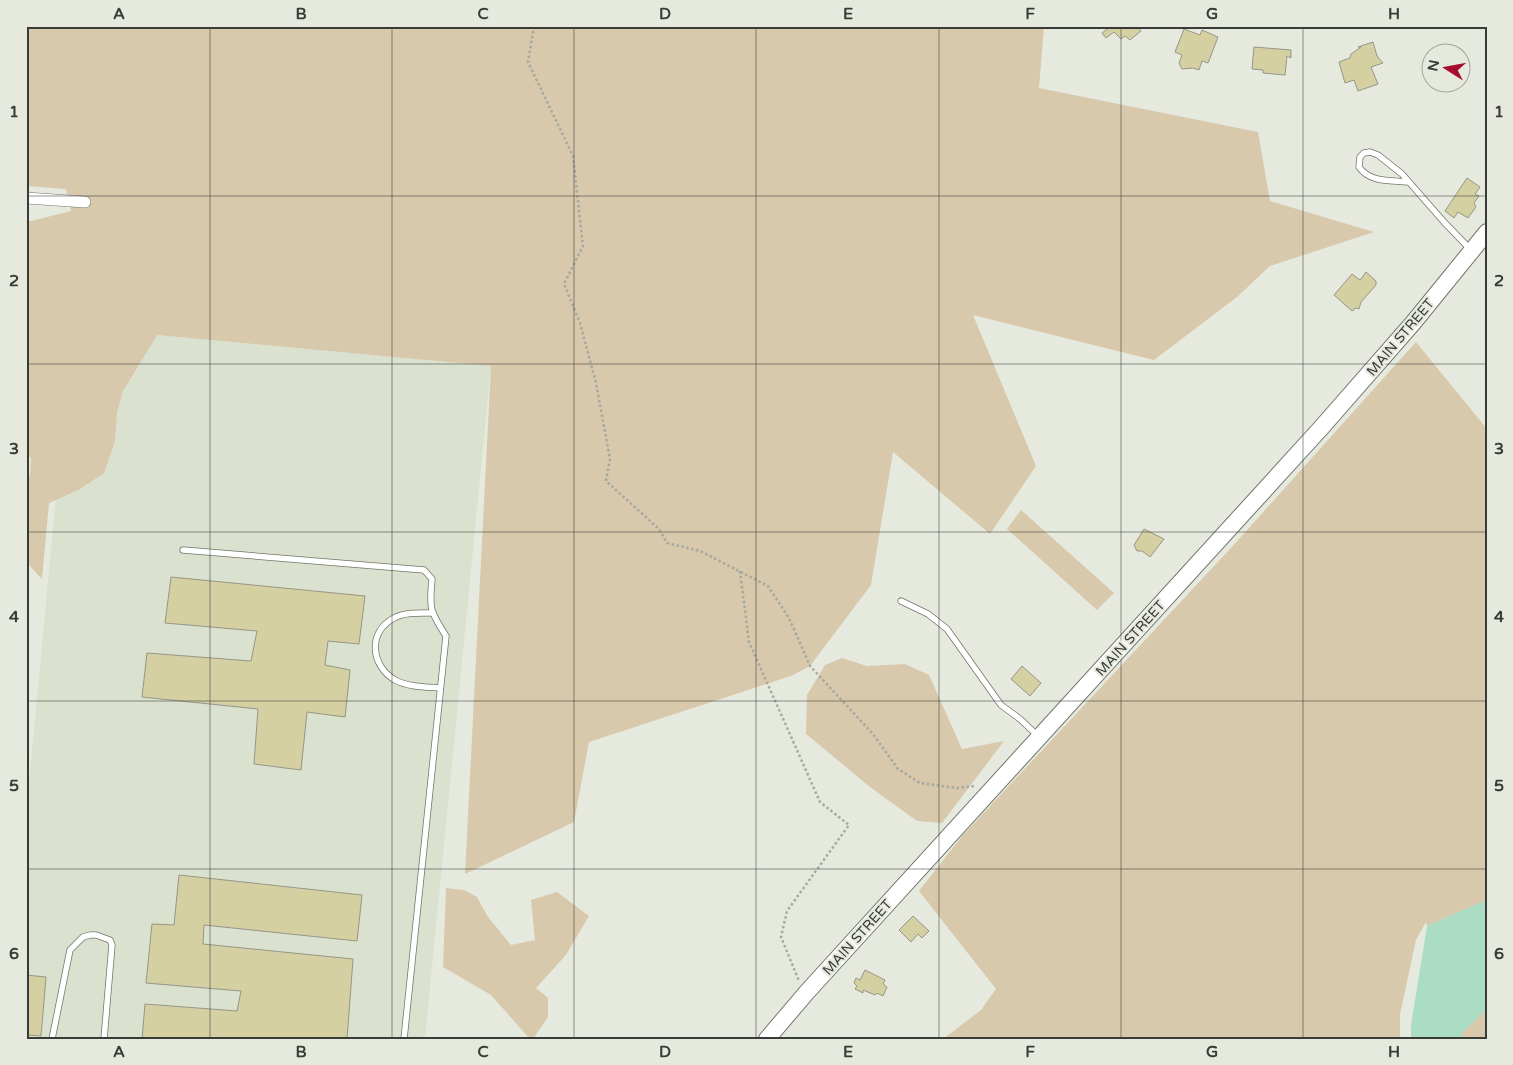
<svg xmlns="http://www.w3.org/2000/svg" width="1513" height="1065" font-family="'Varela Round',sans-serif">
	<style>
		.built { fill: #dae1ce }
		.green { fill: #d8c8ac }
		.water { fill: #abddc5 }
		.building { fill: #d5d0a1; stroke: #969589 }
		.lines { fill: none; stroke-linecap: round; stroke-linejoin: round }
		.service-casing { stroke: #71756a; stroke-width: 7 }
		.minor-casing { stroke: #71756a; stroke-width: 12 }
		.secondary-casing { stroke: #71756a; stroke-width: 18 }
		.path { stroke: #a6a9a0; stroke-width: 2.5; stroke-dasharray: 2.5 2.5; stroke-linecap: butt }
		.service { stroke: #fff; stroke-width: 5.5 }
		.minor { stroke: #fff; stroke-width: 11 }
		.secondary { stroke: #fff; stroke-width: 16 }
		.grid { fill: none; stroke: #393b36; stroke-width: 1; stroke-opacity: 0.55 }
		.labels { text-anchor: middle; stroke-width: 4.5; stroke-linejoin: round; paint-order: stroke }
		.street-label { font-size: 14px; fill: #393b36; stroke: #e6eade }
		.neatline { fill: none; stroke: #393b36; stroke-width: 2 }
		.grid-label { font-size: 16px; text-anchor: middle; font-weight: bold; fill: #393b36 }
	</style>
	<rect width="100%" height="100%" fill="#e6eade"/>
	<path class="built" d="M72 327 491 366 425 1039H26V815Z"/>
	<g class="green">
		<path d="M26 26H1044L1039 88 1258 132 1270 201 1374 232 1270 266 1237 297 1154 360 973 315 1036 466 990 534 893 452 871 585 810 666 791 676 589 742 574 822 465 874 491 366 157 335 123 391 117 412 115 441 104 473 80 489 49 503 42 579 26 562V478L30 475 31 458 26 453V220L31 221 71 211 66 189 26 186Z"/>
		<path d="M1416 342 1487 429V900L1427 926 1426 922 1416 940 1400 1014V1039H943L981 1010 996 989 919 891 963 835 1230 549Z"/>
		<path d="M1021 510 1114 593 1097 610 1007 529Z"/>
		<path d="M842 658 867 666 905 664 929 675 962 749 1004 741 942 823 917 821 870 787 806 734 807 695 825 665Z"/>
		<path d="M446 888 464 890 477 897 488 917 511 945 535 940 531 900 557 892 589 916 566 955 536 988 548 998V1017L533 1039H530L491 995 443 967Z"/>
		<path d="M1487 1009V1039H1466L1460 1034Z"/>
	</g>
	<path class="water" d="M1487 900V1009L1461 1034 1466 1039H1411V1025L1427 926Z"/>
	<g class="building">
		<path d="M1109 26H1137L1141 31 1130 40 1125 36 1121 39 1114 32 1106 38 1102 33 1110 27Z"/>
		<path d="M1184 29 1200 35 1202 30 1218 37 1208 63 1202 61 1199 70 1193 68 1182 69 1179 63 1182 55 1175 52Z"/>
		<path d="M1373 42 1377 56 1383 63 1371 67 1378 84 1358 91 1354 80 1345 83 1339 62 1350 58 1351 54 1361 47H1358Z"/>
		<path d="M1254 47 1291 50V58L1287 56 1285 75 1263 73V70L1252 69Z"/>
		<path d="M1467 178 1480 187 1475 194 1479 196 1474 203 1476 207 1468 218 1458 212 1454 218 1445 211Z"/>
		<path d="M1366 272 1376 281V285L1361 302 1359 309 1356 308 1352 311 1334 295 1352 274 1360 280Z"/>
		<path d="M1144 529 1164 539 1150 557 1142 551H1137L1134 545Z"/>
		<path d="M171 577 365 596 359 644 328 641 325 665 350 670 345 717 307 712 301 770 254 764 258 709 142 697 147 653 251 661 257 631 165 623Z"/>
		<path d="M1022 666 1041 683 1030 696 1011 679Z"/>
		<path d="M179 875 362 895 357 941 204 925 203 944 353 959 347 1039H142L145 1004 237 1011 241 991 146 983 152 924 174 925Z"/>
		<path d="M913 916 929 931 922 938 918 934 911 942 899 930Z"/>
		<path d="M865 970 885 980 883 984 887 987 883 996 877 993 875 995 863 990V993L855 989 857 986 854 983 856 978 860 980Z"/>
		<path d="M26 975 46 977 41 1036 27 1035V1038Z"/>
	</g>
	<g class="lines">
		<g class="service-casing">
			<g id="service">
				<path d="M1409 182C1391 180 1370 183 1359 167L1360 157 1364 153 1370 152 1378 155 1402 174 1444 222 1470 249"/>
				<path d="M183 550 424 570 432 579C429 609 430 611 446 636L404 1039"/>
				<path d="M901 601 928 614 947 629 1001 705 1020 719 1038 736"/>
				<path d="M432 613C419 613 405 612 394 618 367 632 371 666 395 680 408 687 426 687 440 688"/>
				<path d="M52 1039 70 950 83 937 90 935H96L110 940 112 945 104 1039"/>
			</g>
		</g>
		<g class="minor-casing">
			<path id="minor" d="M26 198 85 202"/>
		</g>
		<g class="secondary-casing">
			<path id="secondary" d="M767 1039 807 992 1321 428 1413 323 1487 232"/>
		</g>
		<g class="path">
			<path d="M534 26 528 62 573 156 583 246 564 284 580 323 596 383 610 459 606 481 659 529 667 543 700 551 768 586 789 618 810 666 873 734 898 769 920 783 957 788 975 786"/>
			<path d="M740 571 749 642 820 802 849 825 787 911 781 937 799 981"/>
		</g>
		<use href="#service" class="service"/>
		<use href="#minor" class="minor"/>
		<use href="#secondary" class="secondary"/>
	</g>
	<path class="grid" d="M210 26V1039M392 26V1039M574 26V1039M756 26V1039M939 26V1039M1121 26V1039M1303 26V1039M26 196H1487M26 364H1487M26 532H1487M26 701H1487M26 869H1487"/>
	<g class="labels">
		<g class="street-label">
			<text transform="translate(1400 337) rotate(-50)" y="5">MAIN STREET</text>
			<text transform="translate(1130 638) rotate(-48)" y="5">MAIN STREET</text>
			<text transform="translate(857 937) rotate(-48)" y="5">MAIN STREET</text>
		</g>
	</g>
	<rect width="1513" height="1065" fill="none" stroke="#e6eade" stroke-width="55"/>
	<g transform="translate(1446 68) rotate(281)"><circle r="24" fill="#e6eade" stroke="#a1a49b"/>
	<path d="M0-4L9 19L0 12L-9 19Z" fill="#a70e2e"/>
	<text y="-8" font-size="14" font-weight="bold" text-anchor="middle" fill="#393b36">N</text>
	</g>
	<rect x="28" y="28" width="1458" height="1010" class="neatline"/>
	<g class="grid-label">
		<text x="119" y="19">A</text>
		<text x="301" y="19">B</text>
		<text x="483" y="19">C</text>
		<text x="665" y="19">D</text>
		<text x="848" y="19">E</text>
		<text x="1030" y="19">F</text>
		<text x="1212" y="19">G</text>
		<text x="1394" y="19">H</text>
		<text x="14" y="117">1</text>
		<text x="1499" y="117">1</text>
		<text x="14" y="286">2</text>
		<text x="1499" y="286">2</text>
		<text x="14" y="454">3</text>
		<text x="1499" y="454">3</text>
		<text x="14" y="622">4</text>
		<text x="1499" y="622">4</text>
		<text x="14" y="791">5</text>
		<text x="1499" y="791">5</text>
		<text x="14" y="959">6</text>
		<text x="1499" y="959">6</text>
		<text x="119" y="1057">A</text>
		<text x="301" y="1057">B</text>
		<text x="483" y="1057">C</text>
		<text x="665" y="1057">D</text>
		<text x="848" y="1057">E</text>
		<text x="1030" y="1057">F</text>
		<text x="1212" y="1057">G</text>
		<text x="1394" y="1057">H</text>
	</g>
</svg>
